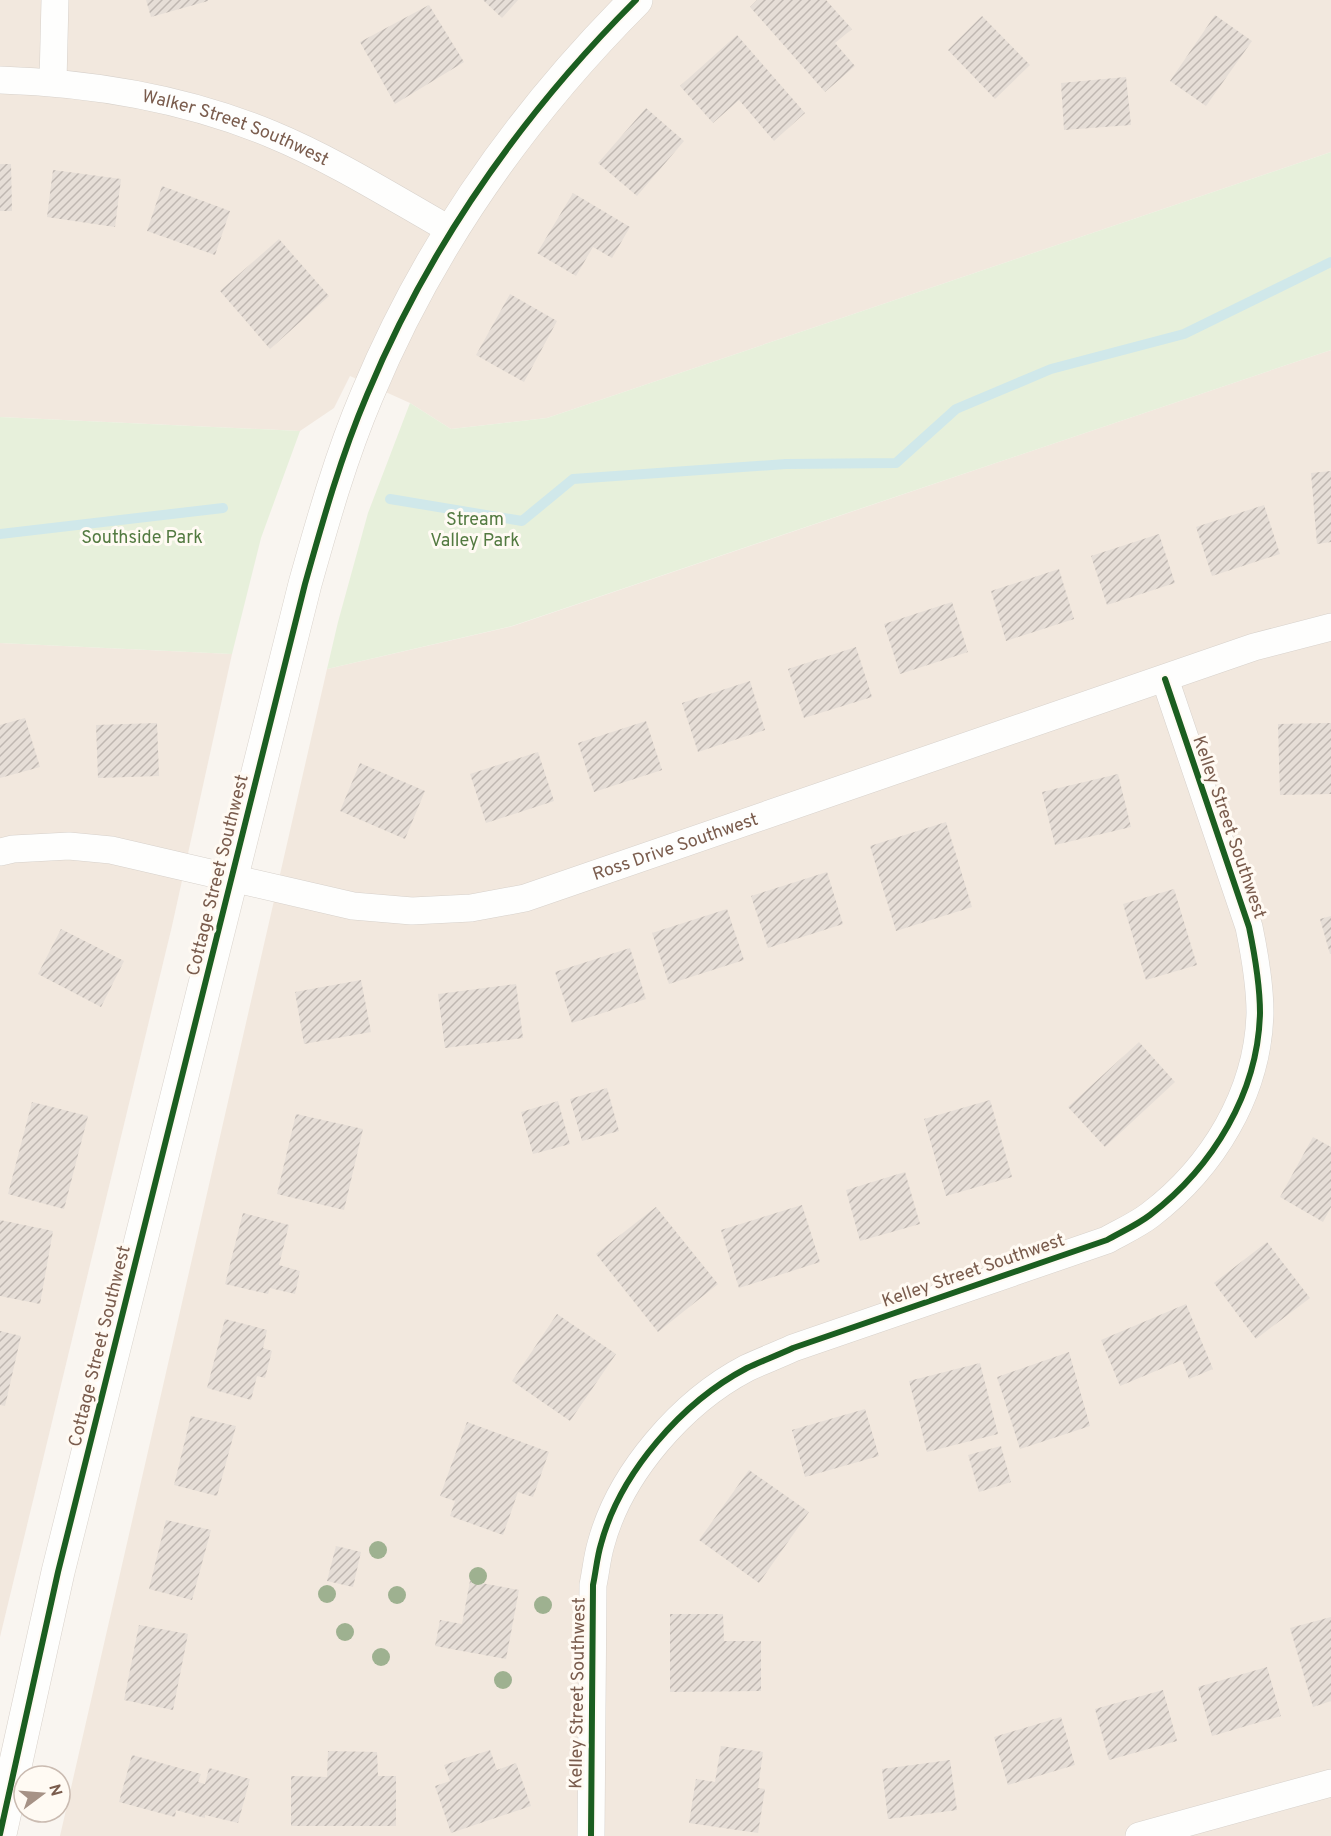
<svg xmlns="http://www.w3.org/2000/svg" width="1331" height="1836" font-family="Overpass,sans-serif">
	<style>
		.residential { fill: #f2e8de }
		.green { fill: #e7f0db }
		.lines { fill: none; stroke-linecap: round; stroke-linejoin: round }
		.stream { stroke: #d0e8ea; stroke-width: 10 }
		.building { fill: url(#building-hatch) }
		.street-casing { stroke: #d7d1cb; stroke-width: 28 }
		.secondary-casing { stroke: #d9d2cb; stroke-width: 34 }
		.street { stroke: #fefefd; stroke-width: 27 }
		.secondary { stroke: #fefefd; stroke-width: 33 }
		.cycleway-casing { stroke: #fffaf3; stroke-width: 10 }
		.cycleway { stroke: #1b5e20; stroke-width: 6 }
		.tree { fill: #9eb190 }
		.labels { text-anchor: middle; stroke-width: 6; stroke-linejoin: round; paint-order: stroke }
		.street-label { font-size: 18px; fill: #7a5c4d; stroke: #fffaf3 }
		.park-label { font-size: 18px; fill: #537a41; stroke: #fffaf3 }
	</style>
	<defs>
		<pattern id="building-hatch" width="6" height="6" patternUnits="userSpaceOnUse" patternTransform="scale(1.5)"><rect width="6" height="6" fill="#e6ded7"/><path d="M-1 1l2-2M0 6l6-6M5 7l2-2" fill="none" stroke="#bfb7b1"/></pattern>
	</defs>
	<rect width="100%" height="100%" fill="#f9f5f0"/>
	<g class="residential">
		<path d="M0 0H1331V152L547 418 451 429 410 403 350 376 334 408 300 431 0 417Z"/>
		<path d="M1331 350V1836H60L327 669 513 626Z"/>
		<path d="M0 643 232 654 172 926 0 1637Z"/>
	</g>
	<g class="green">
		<path d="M1331 152V350L512 626 327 669 338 622 368 513 410 403 451 429 547 418Z"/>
		<path d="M0 417 300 431 261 538 232 654 0 643Z"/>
	</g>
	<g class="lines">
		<g class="stream">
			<path d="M390 499 522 521 573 479 786 464 896 463 956 409 1051 369 1184 334 1331 262"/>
			<path d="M0 534 223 508"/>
		</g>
	</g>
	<g class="building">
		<path d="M146 0H208V1L151 17Z"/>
		<path d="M483 0H518L502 18Z"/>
		<path d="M757 0H826L852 29 835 43 855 66 825 92 750 7Z"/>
		<path d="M429 5 464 62 395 104 360 42Z"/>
		<path d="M1215 15 1252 41 1206 106 1170 81Z"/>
		<path d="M982 16 1030 65 995 99 948 50Z"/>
		<path d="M737 35 805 113 774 141 739 100 713 123 680 86Z"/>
		<path d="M1126 77 1131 125 1064 130 1061 83Z"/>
		<path d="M646 108 684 141 637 196 598 163Z"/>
		<path d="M0 164H11L12 211H0Z"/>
		<path d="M53 170 121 179 115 227 47 217Z"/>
		<path d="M162 186 230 211 215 255 147 231Z"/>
		<path d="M573 193 630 227 612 258 593 247 576 276 537 253Z"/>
		<path d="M279 239 329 296 270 349 220 291Z"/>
		<path d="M510 294 557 321 524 382 476 355Z"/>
		<path d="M1331 471V542L1317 544 1311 473Z"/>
		<path d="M1264 505 1280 554 1212 576 1196 527Z"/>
		<path d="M1159 534 1175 583 1107 605 1091 556Z"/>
		<path d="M1059 569 1074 619 1006 641 991 591Z"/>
		<path d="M952 602 968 652 900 674 884 624Z"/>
		<path d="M856 647 872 697 804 718 788 669Z"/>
		<path d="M750 681 765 730 698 752 682 703Z"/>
		<path d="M25 718 40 767 0 778V725Z"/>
		<path d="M646 721 662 770 594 792 578 743Z"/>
		<path d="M157 723 159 776 98 778 96 725Z"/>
		<path d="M1331 723V794L1280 795 1278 724Z"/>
		<path d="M538 752 554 801 486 823 470 774Z"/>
		<path d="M360 763 425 791 405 839 340 811Z"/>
		<path d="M1118 774 1131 827 1055 845 1042 792Z"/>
		<path d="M946 822 972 907 896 931 870 846Z"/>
		<path d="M827 872 843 924 768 948 751 896Z"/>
		<path d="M1174 889 1197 965 1146 980 1123 904Z"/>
		<path d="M727 909 744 960 669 984 652 933Z"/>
		<path d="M1331 916V954H1330L1320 919Z"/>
		<path d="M61 929 124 961 101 1007 38 974Z"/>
		<path d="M630 948 646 999 572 1023 555 972Z"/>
		<path d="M361 980 371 1032 304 1044 295 992Z"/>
		<path d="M516 984 523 1038 445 1048 438 994Z"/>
		<path d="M1139 1042 1175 1082 1105 1147 1068 1107Z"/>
		<path d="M607 1088 619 1131 582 1141 570 1099Z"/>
		<path d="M990 1100 1012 1177 946 1196 924 1119Z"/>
		<path d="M558 1101 570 1144 533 1154 521 1112Z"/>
		<path d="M32 1102 88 1116 64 1209 8 1194Z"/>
		<path d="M296 1114 363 1129 344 1210 277 1194Z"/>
		<path d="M1313 1137 1331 1147V1207L1323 1222 1280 1197Z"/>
		<path d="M905 1172 920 1224 860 1241 846 1190Z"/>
		<path d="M802 1205 820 1262 739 1288 721 1230Z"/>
		<path d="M656 1207 718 1284 658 1332 596 1254Z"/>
		<path d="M243 1213 289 1225 279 1265 300 1271 295 1294 270 1288 268 1294 225 1284Z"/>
		<path d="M0 1220 53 1231 40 1304 0 1296Z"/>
		<path d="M1267 1242 1310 1298 1256 1339 1214 1283Z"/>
		<path d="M1186 1304 1213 1369 1189 1379 1182 1360 1120 1386 1101 1340Z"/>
		<path d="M557 1314 616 1354 570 1421 512 1381Z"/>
		<path d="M225 1319 267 1330 263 1348 272 1351 265 1378 257 1376 251 1400 207 1388Z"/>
		<path d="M0 1331 21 1336 5 1406 0 1405Z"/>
		<path d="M1069 1352 1090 1426 1020 1449 997 1377Z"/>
		<path d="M980 1363 998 1434 927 1452 909 1381Z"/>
		<path d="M865 1409 879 1456 805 1477 792 1430Z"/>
		<path d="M191 1416 236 1426 217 1496 174 1485Z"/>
		<path d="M467 1422 549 1452 533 1497 518 1492 503 1535 450 1516 455 1501 440 1496Z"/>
		<path d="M1001 1446 1011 1482 979 1492 968 1455Z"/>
		<path d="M749 1470 809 1512 759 1583 699 1540Z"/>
		<path d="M166 1520 211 1530 192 1600 149 1589Z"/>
		<path d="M336 1546 361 1552 353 1587 327 1581Z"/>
		<path d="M470 1581 519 1590 506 1659 435 1646 440 1620 462 1624Z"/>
		<path d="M670 1614H723L724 1641H761V1691L670 1692Z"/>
		<path d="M1331 1617V1701L1313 1707 1290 1628Z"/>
		<path d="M139 1625 188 1634 173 1710 124 1700Z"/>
		<path d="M1267 1667 1281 1716 1212 1736 1198 1687Z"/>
		<path d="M1163 1690 1177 1741 1109 1760 1095 1709Z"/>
		<path d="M1061 1717 1075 1765 1008 1785 994 1737Z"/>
		<path d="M721 1746 763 1752 758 1788 765 1789 758 1833 689 1823 696 1779 715 1782Z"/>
		<path d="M490 1750 497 1770 516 1763 531 1806 451 1833 435 1786 450 1781 444 1765Z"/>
		<path d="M328 1751 377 1752 378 1776H396V1826H291V1776L327 1777Z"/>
		<path d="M132 1755 201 1774 198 1782 205 1784 209 1768 250 1779 238 1823 205 1815V1818L176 1810 175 1817 119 1802Z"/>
		<path d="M950 1760 957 1810 888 1819 882 1769Z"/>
	</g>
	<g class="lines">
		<g class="street-casing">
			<g id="street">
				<path id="s1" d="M0 80C93 83 184 98 271 134 334 160 392 197 452 231"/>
				<path d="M53 82 55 0"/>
				<path id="s2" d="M0 852 13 849 69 846 111 850 353 906 412 911 471 908 525 898 1254 647 1331 627"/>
				<path d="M591 1836 593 1585C596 1571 597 1557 601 1544 620 1473 682 1402 747 1368 762 1361 778 1355 793 1348L1107 1240C1121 1232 1137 1225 1150 1215 1213 1167 1258 1093 1260 1013 1260 984 1255 956 1249 927L1165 679"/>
				<path d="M1139 1836 1331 1783"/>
			</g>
		</g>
		<g class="secondary-casing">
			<path id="secondary" d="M0 1834 58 1572 305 584C323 520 341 456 367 395 429 246 523 113 636 0"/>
		</g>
		<use href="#street" class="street"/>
		<use href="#secondary" class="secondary"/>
		<g class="cycleway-casing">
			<g id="cycleway">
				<path d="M0 1834 58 1572 305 584C323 520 341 456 367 395 429 246 523 113 636 0"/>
				<path d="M591 1836 593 1585C596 1571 597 1557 601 1544 620 1473 682 1402 747 1368 762 1361 778 1355 793 1348L1107 1240C1121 1232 1137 1225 1150 1215 1213 1167 1258 1093 1260 1013 1260 984 1255 956 1249 927L1165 679"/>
			</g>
		</g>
		<use href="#cycleway" class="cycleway"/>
	</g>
	<g class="tree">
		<circle cx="378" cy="1550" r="9"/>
		<circle cx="478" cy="1576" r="9"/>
		<circle cx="327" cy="1594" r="9"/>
		<circle cx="397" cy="1595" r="9"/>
		<circle cx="543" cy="1605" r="9"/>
		<circle cx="345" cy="1632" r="9"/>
		<circle cx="381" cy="1657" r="9"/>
		<circle cx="503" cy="1680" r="9"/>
	</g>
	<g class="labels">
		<g class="street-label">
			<text dy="6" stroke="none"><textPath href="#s1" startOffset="242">Walker Street Southwest</textPath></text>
			<text transform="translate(1230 827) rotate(71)" y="6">Kelley Street Southwest</text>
			<text dy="6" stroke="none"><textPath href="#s2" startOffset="692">Ross Drive Southwest</textPath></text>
			<text transform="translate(217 875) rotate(-76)" y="6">Cottage Street Southwest</text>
			<text transform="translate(973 1270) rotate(-19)" y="6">Kelley Street Southwest</text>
			<text transform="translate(99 1346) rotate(-76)" y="6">Cottage Street Southwest</text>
			<text transform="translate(577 1693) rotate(-89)" y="6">Kelley Street Southwest</text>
		</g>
		<g class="park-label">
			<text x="475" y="525">Stream<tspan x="475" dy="21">Valley Park</tspan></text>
			<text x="142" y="543">Southside Park</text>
		</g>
	</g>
	<g transform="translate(42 1794) rotate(74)"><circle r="28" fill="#fffaf3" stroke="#cabbb1" stroke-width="1.5"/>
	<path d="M0-4.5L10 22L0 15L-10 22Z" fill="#a69286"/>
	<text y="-9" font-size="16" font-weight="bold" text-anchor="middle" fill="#7a5c4d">N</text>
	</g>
</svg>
